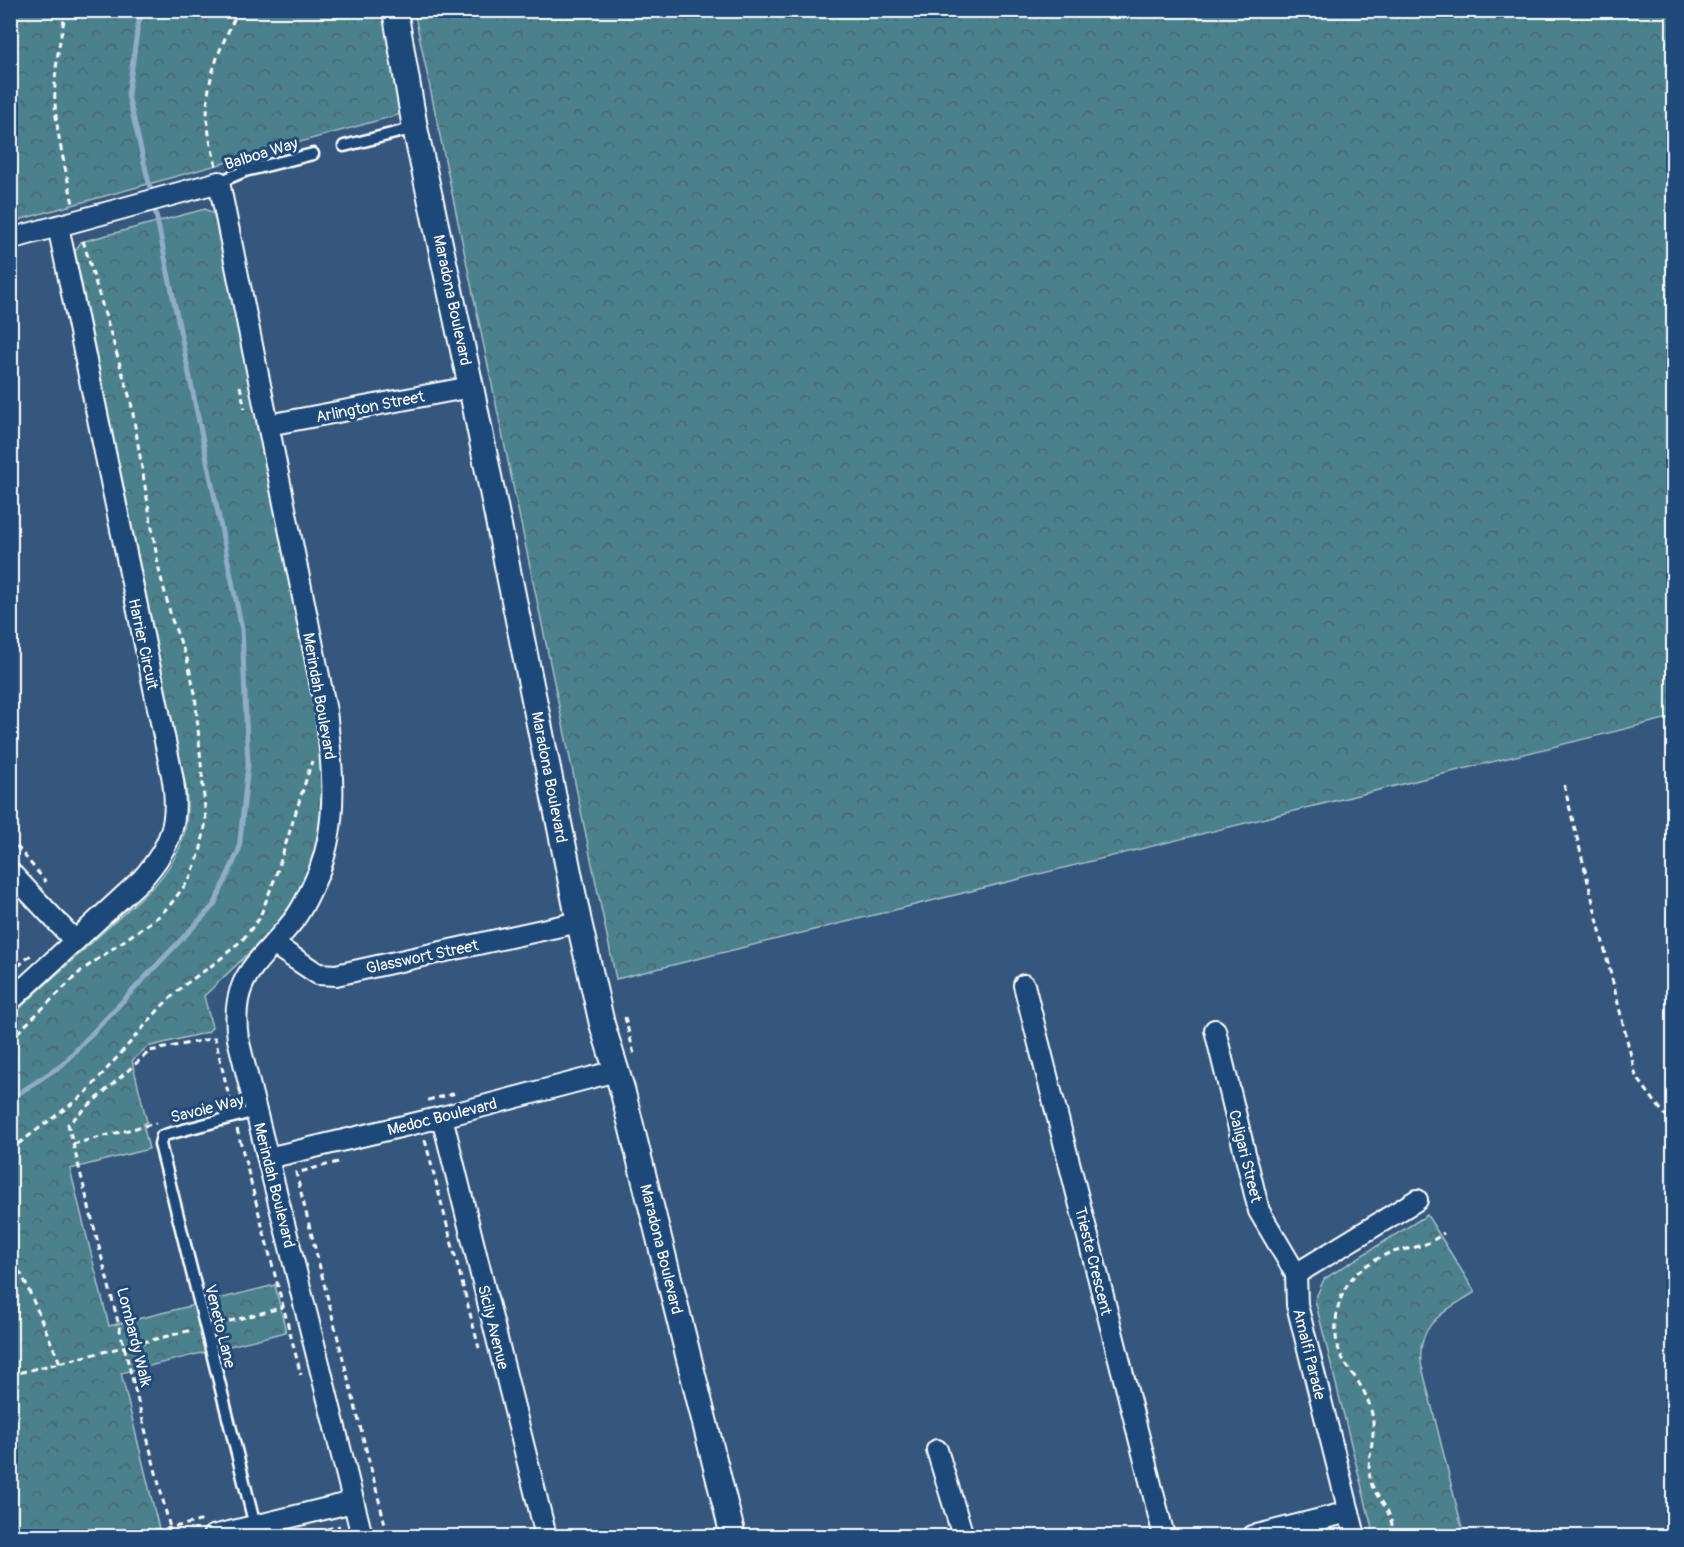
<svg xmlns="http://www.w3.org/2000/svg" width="1684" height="1547" font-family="Pangolin,sans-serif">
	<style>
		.park { fill: url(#park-crowns); stroke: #a5c0c6; stroke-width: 1.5 }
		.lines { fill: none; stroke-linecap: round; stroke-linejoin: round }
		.stream { stroke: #90acc7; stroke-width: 5 }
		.service-casing { stroke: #fff; stroke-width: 15 }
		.minor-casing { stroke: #fff; stroke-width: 24 }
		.tertiary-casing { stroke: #fff; stroke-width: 28 }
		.path { stroke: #fff; stroke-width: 3; stroke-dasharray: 6 4.5; stroke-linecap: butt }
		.service { stroke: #1f4a7a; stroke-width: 10 }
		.minor { stroke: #1f4a7a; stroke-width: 20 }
		.tertiary { stroke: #1f4a7a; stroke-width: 24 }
		.labels { text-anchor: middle; stroke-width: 6; stroke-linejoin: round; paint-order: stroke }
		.street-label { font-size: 16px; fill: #fff; stroke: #1f4a7a }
	</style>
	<defs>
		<pattern id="park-crowns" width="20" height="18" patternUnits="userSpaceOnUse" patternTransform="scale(1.5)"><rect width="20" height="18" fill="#4b808d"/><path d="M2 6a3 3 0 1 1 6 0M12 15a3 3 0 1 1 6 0" fill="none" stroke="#4c666c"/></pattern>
	</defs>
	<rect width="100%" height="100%" fill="#35577e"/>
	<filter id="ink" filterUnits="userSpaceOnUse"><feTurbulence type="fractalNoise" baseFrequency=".0167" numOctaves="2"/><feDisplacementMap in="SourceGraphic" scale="12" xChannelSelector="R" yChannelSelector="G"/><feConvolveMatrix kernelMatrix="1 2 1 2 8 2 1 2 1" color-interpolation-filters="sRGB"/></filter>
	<g filter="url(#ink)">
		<g class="park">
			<path d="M10 11H395L412 111 11 222Z"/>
			<path d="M414 11H1673V717L616 979Z"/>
			<path d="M205 209 214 214 325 749 323 830 308 874 299 893 271 932 204 996 212 1027 208 1032 147 1047 132 1061 147 1122 143 1124 149 1149 70 1169 109 1326 275 1285 286 1332 121 1373 159 1529 156 1535 148 1536H11L10 1017 154 886C183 852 190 832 186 787L75 251 81 242Z"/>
			<path d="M1427 1215 1475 1292C1446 1311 1417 1322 1421 1363L1464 1536H1374L1315 1300 1324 1279Z"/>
		</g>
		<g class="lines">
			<g class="stream">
				<path d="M143 10 138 25 128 95 152 196"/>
				<path d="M10 1099 62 1065 214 905 239 850 248 765 242 629 154 205"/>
			</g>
			<g class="service-casing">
				<g id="service">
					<path d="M344 146 415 128"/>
					<path d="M219 182 245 171 313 154"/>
					<path d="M255 1526 160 1144 162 1136 168 1134 256 1111"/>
				</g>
			</g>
			<g class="minor-casing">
				<g id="minor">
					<path d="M10 239 219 182 326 711C332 764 339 817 320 869 313 886 304 907 293 921 258 965 229 976 238 1039L362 1536"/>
					<path d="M268 425 471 387"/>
					<path d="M10 872 75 941"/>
					<path d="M273 944 318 974 336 975 579 922"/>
					<path d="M1024 985 1164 1536"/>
					<path d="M10 1001 142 879C172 845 180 820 172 775L58 226"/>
					<path d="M1215 1030 1259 1211 1296 1274"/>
					<path d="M442 1117 546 1536"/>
					<path d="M268 1158 442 1117 616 1071"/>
					<path d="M937 1450 963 1536"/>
					<path d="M213 1536 353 1502"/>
					<path d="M1253 1536 1349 1512"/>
					<path d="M1355 1536 1297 1305 1296 1274 1417 1200"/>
				</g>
			</g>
			<g class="tertiary-casing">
				<path id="tertiary" d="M395 10 415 128 471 387 579 922 602 1024 622 1089 733 1536"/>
			</g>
			<g class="path">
				<path d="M66 10C61 35 56 59 55 84 53 124 65 165 73 204"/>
				<path d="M216 166C213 153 209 139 208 125 203 84 220 46 239 10"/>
				<path d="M240 386 245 409"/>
				<path d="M1564 785 1636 1076 1664 1114 1674 1121"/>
				<path d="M10 838 46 882"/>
				<path d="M10 973 31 955"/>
				<path d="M625 1017 634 1054"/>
				<path d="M10 1040 81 971 159 916 170 905 189 880 200 853 206 821 195 693 187 659 172 620 159 570 131 402 82 237"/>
				<path d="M428 1100 456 1093"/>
				<path d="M237 1129 301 1375"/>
				<path d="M425 1140 479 1348"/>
				<path d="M73 1144 156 1123"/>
				<path d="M10 1150 85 1094 162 1006 183 986 218 961 243 939 259 919 275 878 312 761"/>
				<path d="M338 1162 296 1173 388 1536"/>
				<path d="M10 1265 19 1271 23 1277 60 1363"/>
				<path d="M219 1324 284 1307"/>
				<path d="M10 1375 192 1330"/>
				<path d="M113 1536 136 1531 166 1529 204 1520"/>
				<path d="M172 1536 68 1124 150 1051 215 1038 231 1105"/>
				<path d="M296 1536 340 1526"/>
				<path d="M1394 1536C1393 1528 1391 1518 1387 1510 1381 1499 1372 1491 1370 1478 1366 1456 1378 1435 1371 1410 1360 1368 1329 1366 1337 1313 1339 1300 1345 1286 1354 1276 1364 1266 1379 1256 1393 1252 1404 1249 1417 1248 1428 1243 1434 1240 1439 1236 1444 1233"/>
				<path d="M1423 1536 1444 1532"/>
			</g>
			<use href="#service" class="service"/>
			<use href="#minor" class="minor"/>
			<use href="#tertiary" class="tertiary"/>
		</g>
	</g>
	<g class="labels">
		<g class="street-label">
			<text transform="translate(261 153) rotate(-17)" y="6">Balboa Way</text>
			<text transform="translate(453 300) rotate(78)" y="6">Maradona Boulevard</text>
			<text transform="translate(370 406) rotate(-11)" y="6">Arlington Street</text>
			<text transform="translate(144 644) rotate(78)" y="6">Harrier Circuit</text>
			<text transform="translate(320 696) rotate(80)" y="6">Merindah Boulevard</text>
			<text transform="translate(550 777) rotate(79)" y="6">Maradona Boulevard</text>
			<text transform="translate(422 956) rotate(-12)" y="6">Glasswort Street</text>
			<text transform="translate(207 1108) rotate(-14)" y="6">Savoie Way</text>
			<text transform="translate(442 1116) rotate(-14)" y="6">Medoc Boulevard</text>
			<text transform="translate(1246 1156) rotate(76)" y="6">Caligari Street</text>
			<text transform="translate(275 1185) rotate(76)" y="6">Merindah Boulevard</text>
			<text transform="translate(662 1249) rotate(76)" y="6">Maradona Boulevard</text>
			<text transform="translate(1094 1261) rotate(76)" y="6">Trieste Crescent</text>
			<text transform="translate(221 1326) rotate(76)" y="6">Veneto Lane</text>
			<text transform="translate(494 1327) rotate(76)" y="6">Sicily Avenue</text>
			<text transform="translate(135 1337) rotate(76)" y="6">Lombardy Walk</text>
			<text transform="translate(1310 1354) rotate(76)" y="6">Amalfi Parade</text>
		</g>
	</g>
	<rect width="1684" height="1547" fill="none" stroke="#1f4a7a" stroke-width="36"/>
	<rect x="18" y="18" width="1648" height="1511" fill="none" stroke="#fff" stroke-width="2" filter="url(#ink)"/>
</svg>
